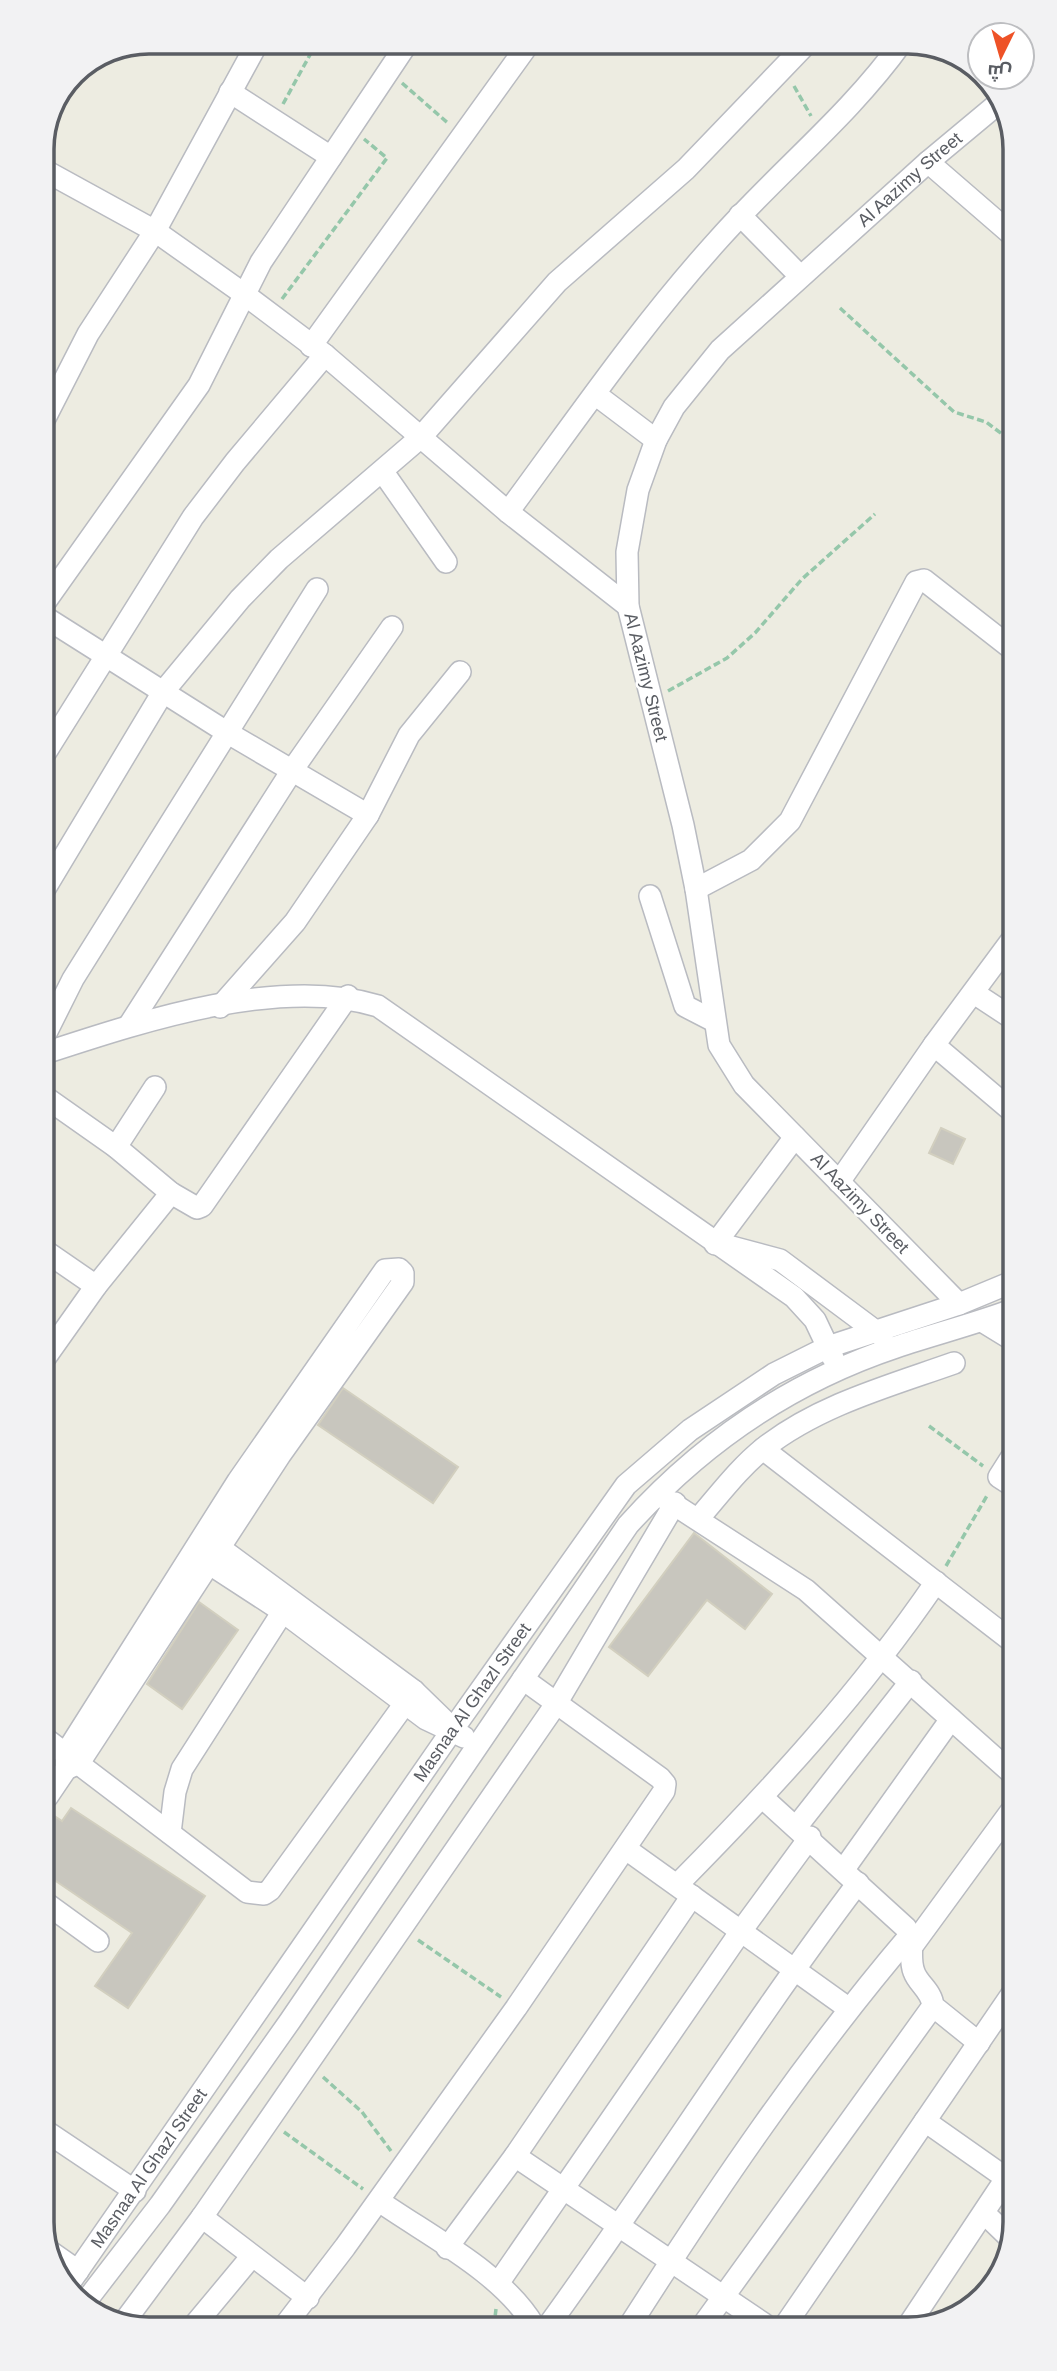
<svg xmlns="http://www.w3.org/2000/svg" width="1057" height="2371" font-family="Helvetica,Cairo,sans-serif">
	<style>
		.building { fill: #c8c6be; stroke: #d2cfbf; stroke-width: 2 }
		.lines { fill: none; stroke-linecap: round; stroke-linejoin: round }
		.minor-casing { stroke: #b9bbc1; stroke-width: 24 }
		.path { stroke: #95c7aa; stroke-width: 3.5; stroke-dasharray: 7 3.5; stroke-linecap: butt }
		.minor { stroke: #fff; stroke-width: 21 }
		.labels { text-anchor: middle; stroke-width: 5; stroke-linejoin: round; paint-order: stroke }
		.street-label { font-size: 18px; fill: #5a5d63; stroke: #fff }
		.rim { fill: none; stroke: #5a5d63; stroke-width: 3.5 }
	</style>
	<rect width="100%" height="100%" fill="#edece1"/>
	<g class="building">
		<path d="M941 1128 965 1139 953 1164 929 1153Z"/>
		<path d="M343 1388 458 1467 433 1503 318 1425Z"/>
		<path d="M694 1533 772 1594 745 1629 707 1600 648 1676 609 1647Z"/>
		<path d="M199 1602 238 1630 182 1709 147 1684Z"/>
		<path d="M71 1808 205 1896 128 2008 95 1986 132 1933 47 1875V1811L62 1821Z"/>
	</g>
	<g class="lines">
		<g class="minor-casing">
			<g id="minor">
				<path d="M230 92 331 157"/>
				<path d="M928 162 1010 233"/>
				<path d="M42 169 155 231 244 294 325 355 508 512 628 606"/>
				<path d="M740 215 800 276"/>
				<path d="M311 346 530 42"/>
				<path d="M595 394 656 440"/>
				<path d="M43 422 88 334 155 231 258 42"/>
				<path d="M383 472 446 562"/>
				<path d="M508 512C576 420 641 325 718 240 778 172 849 116 902 42"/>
				<path d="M43 605 199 385 261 262 408 42"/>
				<path d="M43 616 228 733 368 815"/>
				<path d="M44 755 193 517 235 462 325 355"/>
				<path d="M696 889 751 860 790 821 916 582 924 580 1011 648"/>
				<path d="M44 890 163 692 240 599 279 559 421 437 557 282 686 169 808 42"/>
				<path d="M650 896 685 1006 714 1021"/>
				<path d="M974 993 1012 1018"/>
				<path d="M220 1007 295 922 368 815 409 735 460 672"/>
				<path d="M130 1024 293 769 392 627"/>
				<path d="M45 1035 73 979 317 589"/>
				<path d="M934 1045 1012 1111"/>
				<path d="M45 1053C140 1022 280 975 378 1006L794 1297 815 1320 833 1358"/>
				<path d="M45 1097 116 1147 171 1193 197 1208 202 1206 348 996"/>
				<path d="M116 1147 155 1087"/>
				<path d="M839 1182 934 1045 1011 941"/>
				<path d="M715 1244 795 1137"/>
				<path d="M724 1245 780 1260 882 1336"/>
				<path d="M45 1251 96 1286"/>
				<path id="s1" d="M959 1304 744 1085 719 1045 696 889 683 825 628 606 627 552 638 490 656 440 674 407 720 350 928 162 1000 102"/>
				<path d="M982 1321 1013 1340"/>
				<path d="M45 1358 96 1286 171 1193"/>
				<path d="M763 1449 1013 1642"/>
				<path d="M1013 1455 999 1477 1013 1486"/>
				<path d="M664 1498 806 1590 1014 1775"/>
				<path d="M698 1519C719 1495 739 1468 764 1448 819 1405 889 1386 954 1363"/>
				<path d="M209 1540 414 1691 449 1725"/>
				<path d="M199 1557 282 1611 426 1719 464 1737"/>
				<path d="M46 1739 247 1892 264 1894 270 1890 414 1691"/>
				<path d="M47 1797 66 1769 79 1763 280 1455 403 1282V1273L399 1269 385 1270 238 1481 66 1753V1769"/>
				<path d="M763 1798 906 1928C916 1942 908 1957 914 1972 918 1984 932 1991 933 2006L979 2043"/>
				<path d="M797 1826 911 1681"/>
				<path d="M170 1833 175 1792 182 1769 289 1602"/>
				<path d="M626 1849 848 2008"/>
				<path d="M844 1869 951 1719"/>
				<path d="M678 1884C771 1790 861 1692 936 1582"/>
				<path d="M47 1904 98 1941"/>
				<path d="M913 1945 1014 1807"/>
				<path d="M925 2121 1006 2178"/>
				<path d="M47 2132 135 2191"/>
				<path d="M515 2156 764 2324"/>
				<path d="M379 2201C429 2236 503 2273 534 2326"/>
				<path d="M984 2213 1010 2238"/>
				<path d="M202 2217 308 2298"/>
				<path d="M447 2248 515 2156 692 1896"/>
				<path d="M48 2250 78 2271"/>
				<path d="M499 2282 741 1931 810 1837"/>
				<path id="s2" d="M68 2285 453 1729 626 1485 690 1430 774 1374 828 1347 959 1304 1012 1282"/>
				<path d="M83 2305 160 2205 290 2021 628 1525C701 1444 791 1382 896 1347 935 1334 974 1324 1012 1310"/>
				<path d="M124 2322 202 2217 556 1704 675 1503"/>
				<path d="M910 2323 1015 2165"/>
				<path d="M786 2324 1014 1991"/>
				<path d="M630 2325C716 2190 807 2056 911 1934"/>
				<path d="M703 2325 933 2006"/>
				<path d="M548 2326C654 2180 749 2027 858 1883"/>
				<path d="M192 2328 252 2256"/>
				<path d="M283 2328 345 2247 516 2008 664 1791 665 1784 660 1778 523 1679"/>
			</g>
		</g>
		<g class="path">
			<path d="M402 83 449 124"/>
			<path d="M794 86 811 116"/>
			<path d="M283 104 317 42"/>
			<path d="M282 299 387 158 364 139"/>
			<path d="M840 308 954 412 986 422 1010 440"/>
			<path d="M668 691 727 658 755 633 802 579 875 514"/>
			<path d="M929 1426 983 1466"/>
			<path d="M946 1566 988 1494"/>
			<path d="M1008 1613 1013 1606"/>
			<path d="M418 1940 501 1997"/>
			<path d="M323 2077 362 2112 391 2151"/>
			<path d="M284 2132 363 2189"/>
			<path d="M494 2326 496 2309"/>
		</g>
		<use href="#minor" class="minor"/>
	</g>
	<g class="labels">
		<g class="street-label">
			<text dy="6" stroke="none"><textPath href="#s1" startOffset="1339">Al Aazimy Street</textPath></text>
			<text transform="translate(646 677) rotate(76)" y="6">Al Aazimy Street</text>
			<text transform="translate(860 1203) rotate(46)" y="6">Al Aazimy Street</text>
			<text dy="6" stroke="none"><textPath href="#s2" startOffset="709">Masnaa Al Ghazl Street</textPath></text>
			<text dy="6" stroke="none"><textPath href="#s2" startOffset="142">Masnaa Al Ghazl Street</textPath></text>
		</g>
	</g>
	<path d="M0 0H1057V2371H0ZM149 54H908A95 95 0 0 1 1003 149V2222A95 95 0 0 1 908 2317H149A95 95 0 0 1 54 2222V149A95 95 0 0 1 149 54Z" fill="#f2f2f3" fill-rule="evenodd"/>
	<path class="rim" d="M149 54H908A95 95 0 0 1 1003 149V2222A95 95 0 0 1 908 2317H149A95 95 0 0 1 54 2222V149A95 95 0 0 1 149 54Z"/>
	<g transform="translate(1001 56) rotate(185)"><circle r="33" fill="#ffffff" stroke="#bdbec1" stroke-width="2"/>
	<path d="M0-5L12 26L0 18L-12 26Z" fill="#ee5227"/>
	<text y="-10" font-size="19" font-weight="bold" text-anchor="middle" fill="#5a5d63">ش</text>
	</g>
</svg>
